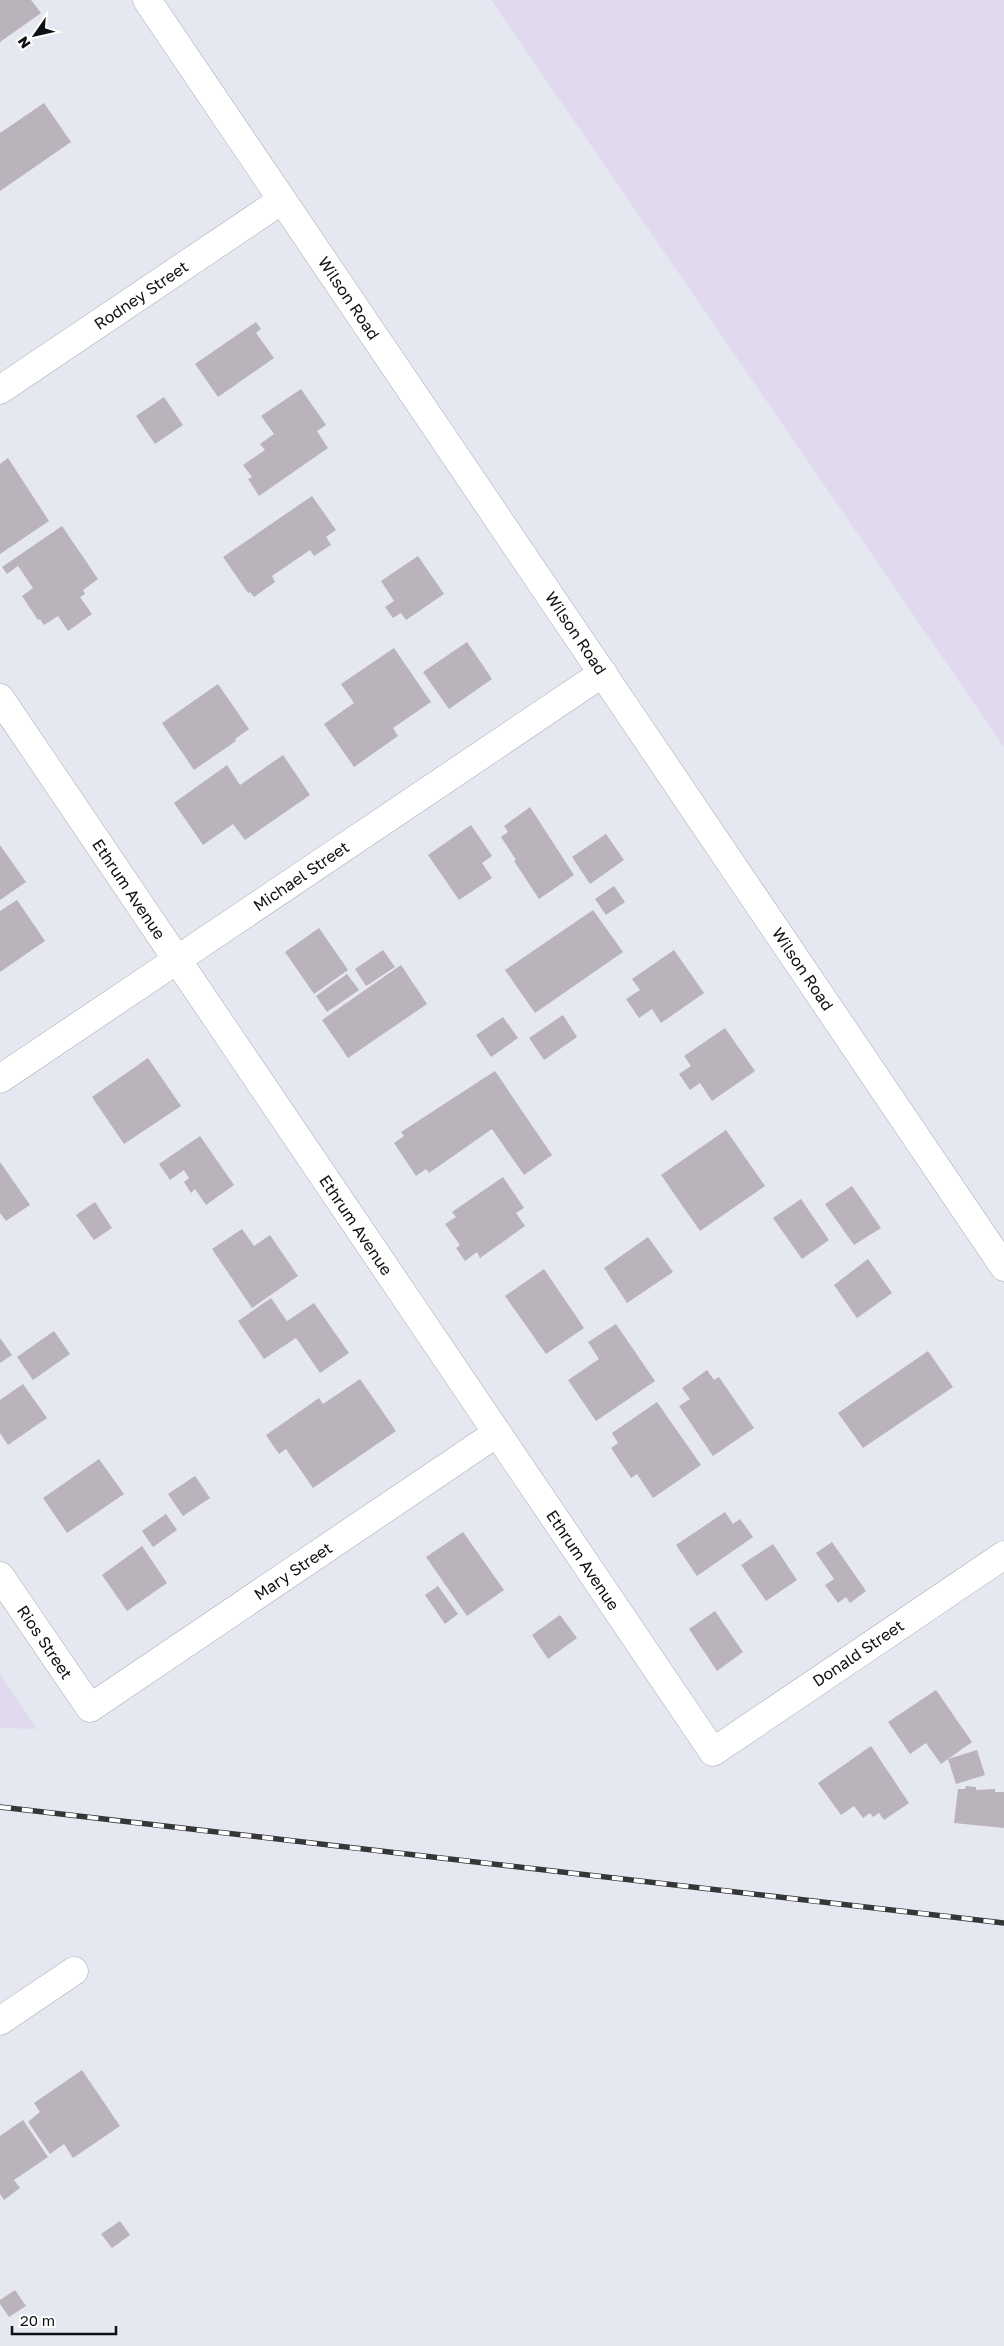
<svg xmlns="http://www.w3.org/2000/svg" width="1004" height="2346" font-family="'Golos Text',sans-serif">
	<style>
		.industrial { fill: #e1daef }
		.building { fill: #bab3bb }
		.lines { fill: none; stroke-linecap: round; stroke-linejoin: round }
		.minor-casing { stroke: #a9acb5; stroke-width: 29 }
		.minor { stroke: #fff; stroke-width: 28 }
		.rail-casing { stroke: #35363a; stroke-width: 5.5 }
		.rail { stroke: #fff; stroke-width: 4; stroke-dasharray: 11; stroke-linecap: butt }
		.labels { text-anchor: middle; stroke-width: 4; stroke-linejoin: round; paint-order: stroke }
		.street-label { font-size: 16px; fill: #0f1013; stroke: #fff }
	</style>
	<rect width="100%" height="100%" fill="#e5e8f1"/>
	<g class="industrial">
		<path d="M491 0H1004V747Z"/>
		<path d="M0 1674 37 1729 0 1728Z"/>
	</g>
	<g class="building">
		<path d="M0 0H31L41 13 0 42Z"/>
		<path d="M44 103 71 142 0 191V133Z"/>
		<path d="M256 322 261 329 256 333 274 358 218 397 195 364Z"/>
		<path d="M301 389 326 425 317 431 328 448 259 496 248 479 252 477 243 465 265 450 260 444 274 434 261 416Z"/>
		<path d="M164 397 183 425 155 444 136 416Z"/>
		<path d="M8 458 49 521 0 554V464Z"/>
		<path d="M312 496 336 530 326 537 331 545 314 556 310 550 272 576 275 582 254 597 250 592 248 593 223 557Z"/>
		<path d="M62 526 98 579 83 590 85 594 80 597 92 614 68 631 58 616 44 625 40 619 38 620 22 596 33 588 18 566 7 574 2 567Z"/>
		<path d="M418 556 444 594 406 620 401 613 393 618 385 607 394 601 381 581Z"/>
		<path d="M467 642 492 679 449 709 423 672Z"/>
		<path d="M394 648 431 702 393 728 398 736 354 767 324 724 354 703 341 684Z"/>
		<path d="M218 684 249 729 235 739 236 741 194 770 162 723Z"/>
		<path d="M283 755 310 795 245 840 233 824 203 845 174 803 227 765 240 785Z"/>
		<path d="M530 807 574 875 539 899 514 861 516 860 501 837 508 832 504 826Z"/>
		<path d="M471 825 492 856 482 863 492 878 459 900 428 855Z"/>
		<path d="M606 834 624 860 590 884 572 857Z"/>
		<path d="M0 845 26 882 0 900Z"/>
		<path d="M614 886 625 902 606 915 595 899Z"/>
		<path d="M17 900 45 941 0 972V911Z"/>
		<path d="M593 910 623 952 535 1013 505 970Z"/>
		<path d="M319 928 348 970 314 994 285 952Z"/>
		<path d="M383 950 395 967 366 986 355 969Z"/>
		<path d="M674 950 704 993 661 1023 652 1009 639 1018 626 999 640 990 632 979Z"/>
		<path d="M401 965 427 1004 348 1058 322 1020Z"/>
		<path d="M347 974 359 990 327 1012 316 996Z"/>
		<path d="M563 1015 577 1037 544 1060 529 1038Z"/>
		<path d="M503 1017 518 1038 491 1057 476 1035Z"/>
		<path d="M725 1028 755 1071 712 1101 700 1083 690 1090 679 1074 691 1066 684 1056Z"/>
		<path d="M148 1058 181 1106 124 1144 92 1097Z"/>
		<path d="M495 1071 552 1155 524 1175 492 1129 429 1173 426 1169 416 1176 394 1143 404 1136 401 1132Z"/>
		<path d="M726 1130 765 1186 700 1231 661 1175Z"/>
		<path d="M200 1136 234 1185 206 1205 195 1189 191 1193 184 1182 189 1178 184 1170 170 1180 159 1164Z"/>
		<path d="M0 1162 30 1205 6 1221 0 1213Z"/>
		<path d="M503 1177 524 1208 516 1213 525 1226 480 1258 477 1252 465 1261 456 1248 460 1245 445 1224 456 1217 452 1212Z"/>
		<path d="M852 1186 881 1228 854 1245 825 1204Z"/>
		<path d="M801 1199 829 1240 802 1259 773 1218Z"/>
		<path d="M95 1202 112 1228 94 1240 76 1215Z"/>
		<path d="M242 1229 254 1246 270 1235 298 1276 252 1308 212 1249Z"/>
		<path d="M648 1237 673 1272 627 1303 604 1268Z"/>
		<path d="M868 1259 892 1293 857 1318 834 1285Z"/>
		<path d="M544 1269 584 1328 546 1354 505 1296Z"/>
		<path d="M271 1298 287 1321 314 1303 349 1353 320 1373 296 1338 264 1359 238 1321Z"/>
		<path d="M616 1324 655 1381 596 1421 568 1380 599 1359 588 1342Z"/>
		<path d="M54 1331 70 1354 33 1380 17 1357Z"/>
		<path d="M0 1338 12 1355 0 1363Z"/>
		<path d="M928 1351 953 1387 863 1448 838 1413Z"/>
		<path d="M707 1370 714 1380 719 1377 754 1428 713 1456 679 1406 690 1399 682 1388Z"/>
		<path d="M360 1379 396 1431 313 1488 286 1449 279 1454 266 1435 319 1398 323 1404Z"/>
		<path d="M23 1384 47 1418 8 1445 0 1433V1400Z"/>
		<path d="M657 1402 701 1465 653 1498 637 1474 631 1478 611 1448 618 1443 612 1433Z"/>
		<path d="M99 1459 124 1494 67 1533 43 1498Z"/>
		<path d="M195 1476 210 1498 183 1516 168 1494Z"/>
		<path d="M725 1512 733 1524 740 1519 753 1537 697 1576 676 1545Z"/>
		<path d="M166 1514 177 1530 153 1547 142 1531Z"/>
		<path d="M463 1532 504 1590 467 1616 426 1557Z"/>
		<path d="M832 1542 866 1591 850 1603 846 1597 838 1603 825 1585 834 1579 816 1553Z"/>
		<path d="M773 1544 797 1580 766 1601 741 1565Z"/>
		<path d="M142 1546 167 1583 127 1611 102 1575Z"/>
		<path d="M438 1586 458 1614 445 1624 425 1595Z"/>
		<path d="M715 1611 743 1652 717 1671 689 1629Z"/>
		<path d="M560 1615 577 1638 548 1659 532 1635Z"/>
		<path d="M936 1690 972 1742 941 1764 926 1743 910 1754 888 1722Z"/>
		<path d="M871 1746 909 1803 884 1820 879 1813 873 1817 870 1813 863 1818 854 1806 841 1815 818 1783Z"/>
		<path d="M977 1750 985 1775 956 1784 948 1759Z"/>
		<path d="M966 1786 976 1787V1790L995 1789V1792H1004V1828L954 1823 958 1789H965Z"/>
		<path d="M82 2070 120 2126 73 2158 64 2144 50 2154 28 2122 40 2112 34 2103Z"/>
		<path d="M23 2120 48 2157 14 2180 20 2188 4 2200 0 2194V2136Z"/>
		<path d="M120 2221 130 2235 112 2248 101 2234Z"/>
		<path d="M15 2290 26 2306 9 2317 0 2304V2300Z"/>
	</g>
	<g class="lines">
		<g class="minor-casing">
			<g id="minor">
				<path d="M147 0 1004 1267"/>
				<path d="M0 390 282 200"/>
				<path d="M0 698 713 1752 1004 1555"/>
				<path d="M0 1079 603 673"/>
				<path d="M0 1576 90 1708 497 1433"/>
				<path d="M0 2021 74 1971"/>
			</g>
		</g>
		<use href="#minor" class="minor"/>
		<g class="rail-casing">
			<path id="rail" d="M0 1807 1004 1923"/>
		</g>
		<use href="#rail" class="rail"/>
	</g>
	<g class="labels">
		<g class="street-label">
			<text transform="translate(141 295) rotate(-34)" y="6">Rodney Street</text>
			<text transform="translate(349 298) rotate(56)" y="6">Wilson Road</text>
			<text transform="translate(576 633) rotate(56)" y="6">Wilson Road</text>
			<text transform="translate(301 876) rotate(-34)" y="6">Michael Street</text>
			<text transform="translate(129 889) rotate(56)" y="6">Ethrum Avenue</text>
			<text transform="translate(803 969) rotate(56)" y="6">Wilson Road</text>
			<text transform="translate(356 1225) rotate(56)" y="6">Ethrum Avenue</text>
			<text transform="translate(583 1560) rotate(56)" y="6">Ethrum Avenue</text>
			<text transform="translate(293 1571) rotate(-34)" y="6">Mary Street</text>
			<text transform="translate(45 1642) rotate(56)" y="6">Rios Street</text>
			<text transform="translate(858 1653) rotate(-34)" y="6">Donald Street</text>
		</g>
	</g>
	<g transform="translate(35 35) rotate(236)" stroke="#ffffff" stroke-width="4" paint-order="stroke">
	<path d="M0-4L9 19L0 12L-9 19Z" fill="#0f1013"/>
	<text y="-8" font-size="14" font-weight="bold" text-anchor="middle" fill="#0f1013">N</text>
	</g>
	<path d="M12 2326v8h104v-8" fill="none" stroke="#0f1013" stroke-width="2.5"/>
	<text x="20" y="2326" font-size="15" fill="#0f1013" stroke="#ffffff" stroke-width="4" paint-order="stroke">20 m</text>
</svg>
